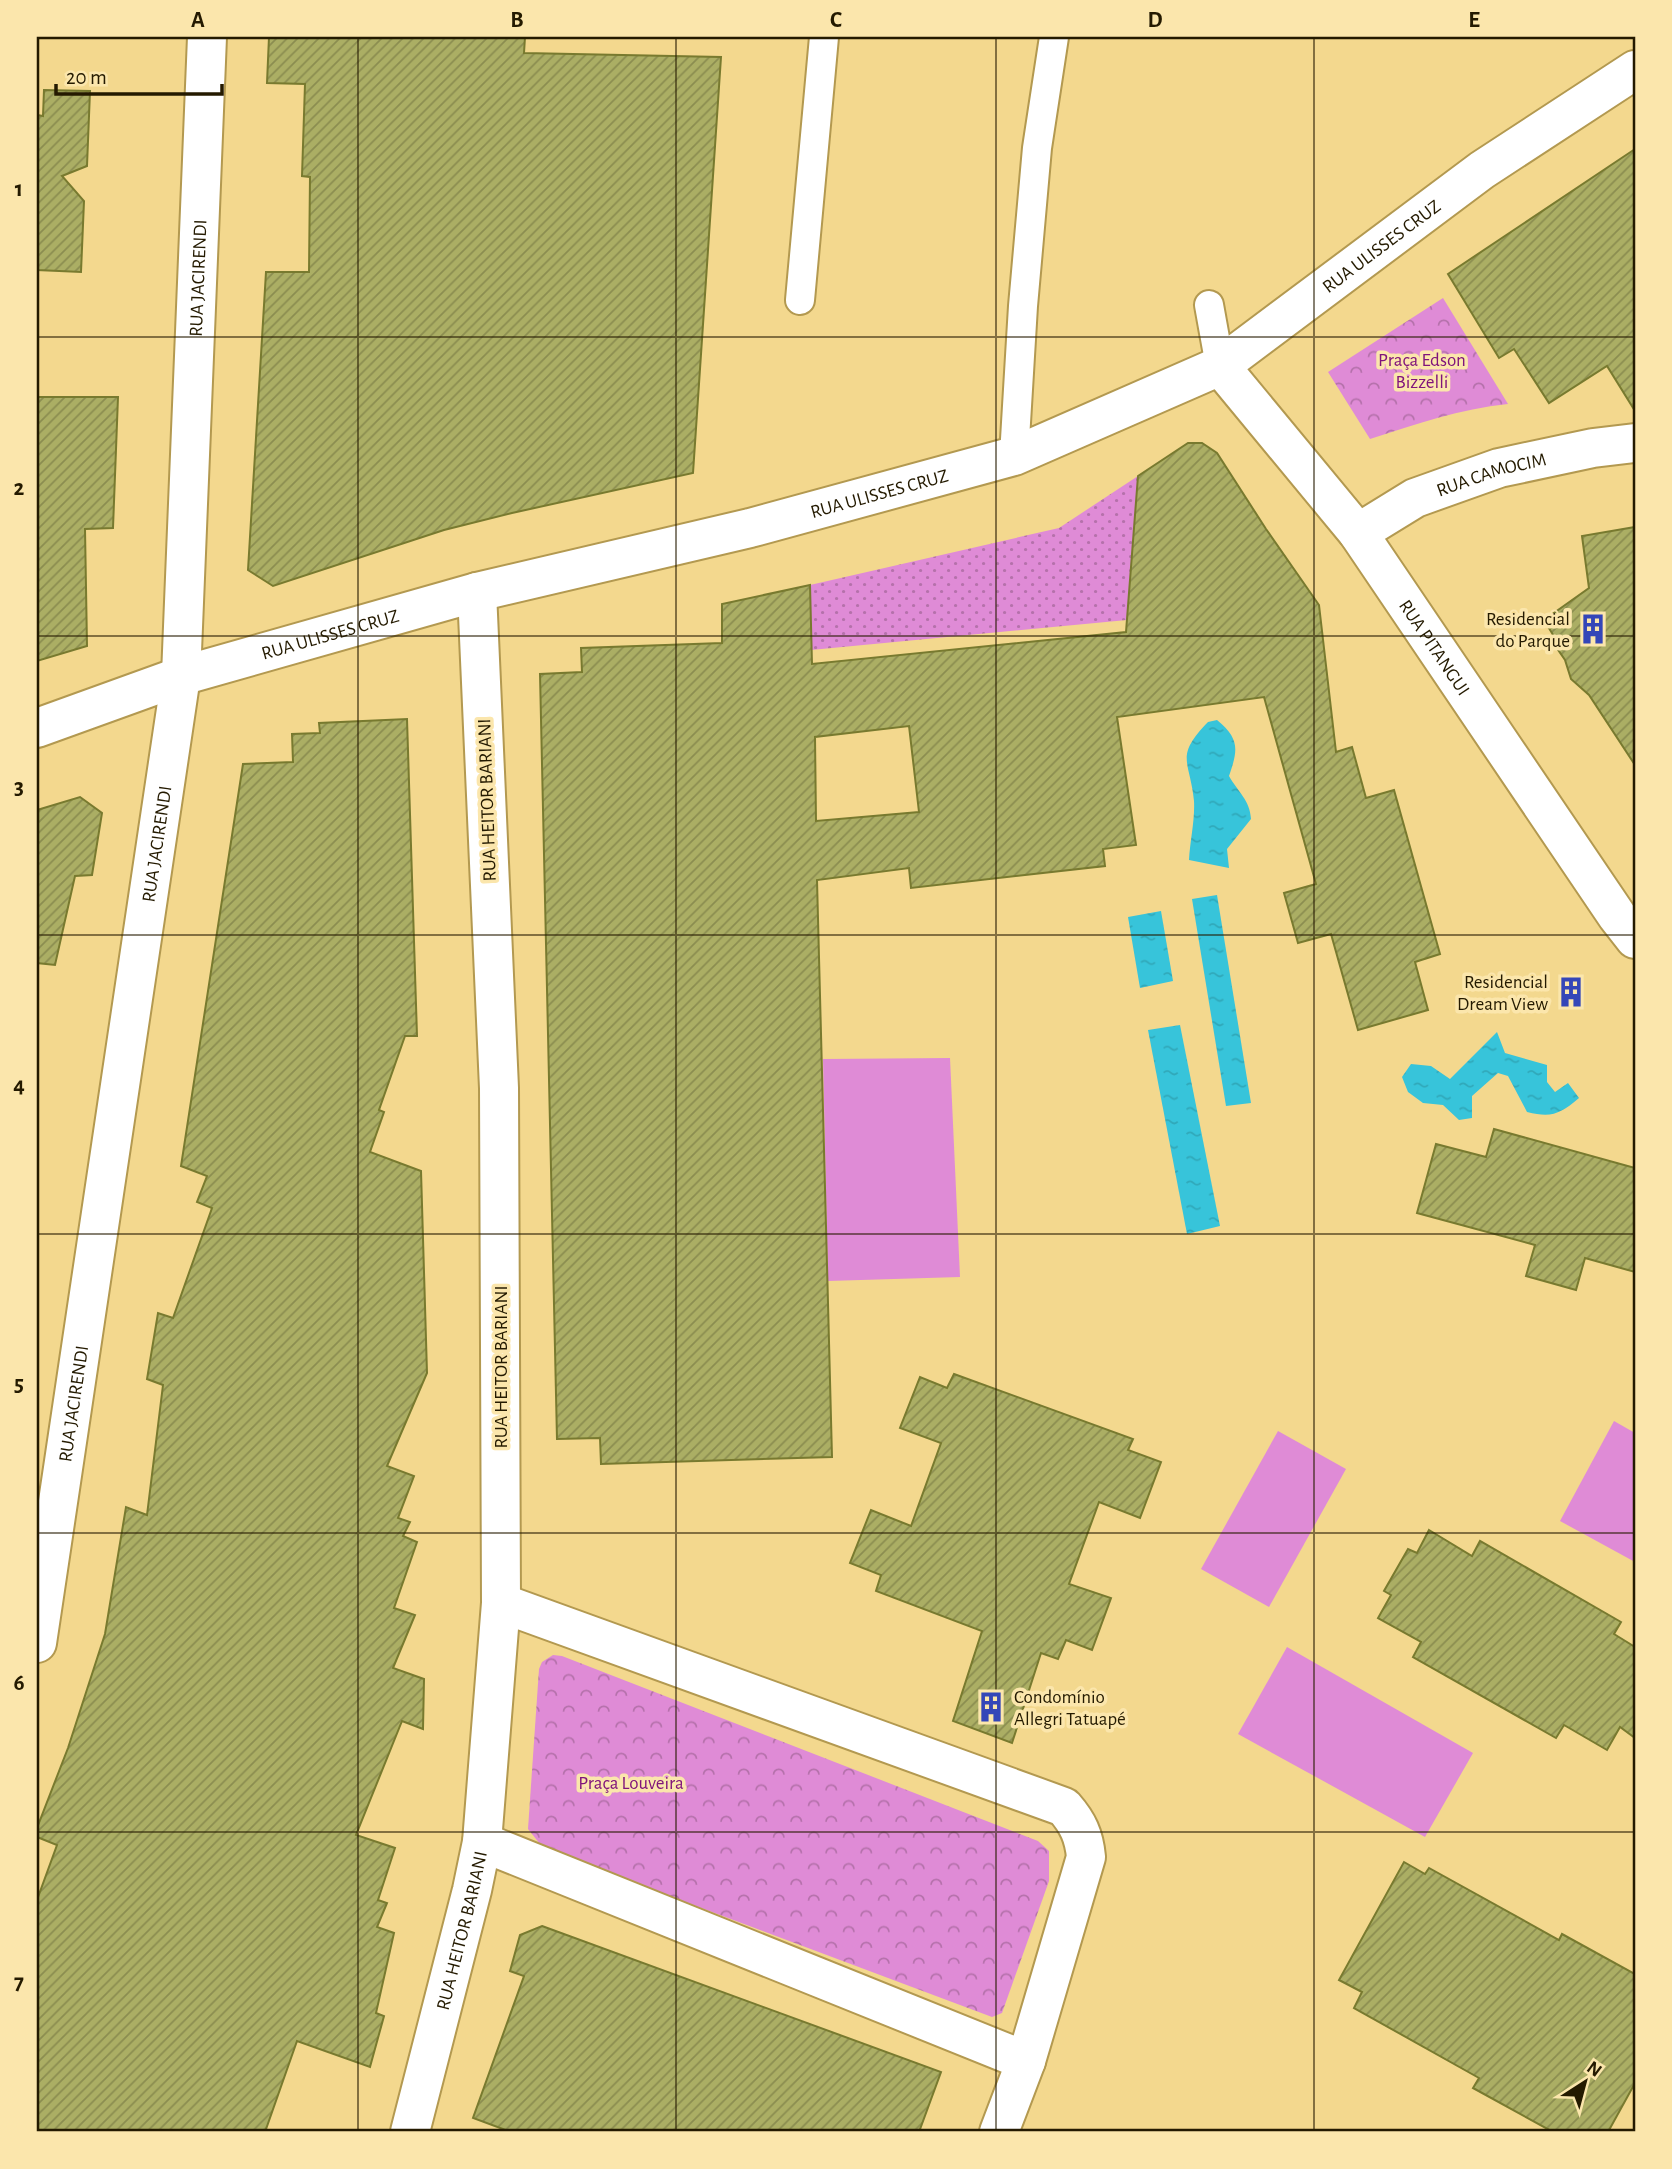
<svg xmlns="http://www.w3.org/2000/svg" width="1672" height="2169" font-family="'Alegreya Sans',sans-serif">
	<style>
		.grass { fill: url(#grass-dots) }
		.park { fill: url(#park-crowns) }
		.pitch { fill: #df8bd6 }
		.water { fill: url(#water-ripples) }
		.building { fill: url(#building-hatch); stroke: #787a2f; stroke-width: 2; fill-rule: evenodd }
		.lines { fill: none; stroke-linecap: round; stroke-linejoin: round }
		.lane-casing { stroke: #b39950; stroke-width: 32 }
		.street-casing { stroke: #b39950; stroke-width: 42 }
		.secondary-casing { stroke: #b39950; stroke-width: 42 }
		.lane { stroke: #fff; stroke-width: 28 }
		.street { stroke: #fff; stroke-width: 38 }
		.secondary { stroke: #fff; stroke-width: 38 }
		.grid { fill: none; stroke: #241a00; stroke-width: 2; stroke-opacity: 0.55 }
		.labels { text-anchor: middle; stroke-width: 7; stroke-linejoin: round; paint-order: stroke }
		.street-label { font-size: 19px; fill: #241a00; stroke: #fbe6ac }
		.park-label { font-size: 19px; fill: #80147b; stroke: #fbe6ac }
		.poi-label { font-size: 19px; fill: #241a00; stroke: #fbe6ac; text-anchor: end }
		.neatline { fill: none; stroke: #241a00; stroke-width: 2.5 }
		.grid-label { font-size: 23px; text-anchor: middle; font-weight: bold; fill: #241a00 }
	</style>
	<defs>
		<pattern id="grass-dots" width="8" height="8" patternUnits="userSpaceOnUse" patternTransform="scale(1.75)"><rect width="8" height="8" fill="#df8bd6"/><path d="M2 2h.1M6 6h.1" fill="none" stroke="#b571ab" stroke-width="1.8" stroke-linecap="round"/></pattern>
		<pattern id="park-crowns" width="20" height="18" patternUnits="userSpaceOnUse" patternTransform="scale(1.75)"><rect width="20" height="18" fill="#df8bd6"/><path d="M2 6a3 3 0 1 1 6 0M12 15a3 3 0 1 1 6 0" fill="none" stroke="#b571ab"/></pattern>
		<pattern id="water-ripples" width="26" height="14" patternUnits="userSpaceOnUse" patternTransform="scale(1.75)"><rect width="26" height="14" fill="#37c4da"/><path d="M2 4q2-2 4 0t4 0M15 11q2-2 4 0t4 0" fill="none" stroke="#30a8b9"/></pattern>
		<pattern id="building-hatch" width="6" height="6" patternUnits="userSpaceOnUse" patternTransform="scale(1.75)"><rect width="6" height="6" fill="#abae64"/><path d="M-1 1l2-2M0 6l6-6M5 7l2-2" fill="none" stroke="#8b8d50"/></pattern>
	</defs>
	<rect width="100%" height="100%" fill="#f3d88e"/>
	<path class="grass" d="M1138 476 1127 620 811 650 810 585 1059 528Z"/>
	<g class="park">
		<path d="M1443 298 1508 404C1460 409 1416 424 1370 439L1328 372Z"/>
		<path d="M553 1655 562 1656 1038 1841 1049 1851V1881L1002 2013 992 2017 560 1855 540 1844 528 1829 539 1669 542 1662Z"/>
	</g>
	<g class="pitch">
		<path d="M950 1058 960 1277 828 1281 823 1059Z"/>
		<path d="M1614 1421 1635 1433V1562L1560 1521Z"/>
		<path d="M1278 1431 1346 1469 1269 1607 1201 1569Z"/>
		<path d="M1287 1647 1473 1753 1425 1837 1238 1734Z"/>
	</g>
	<g class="water">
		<path d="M1217 720C1240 739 1238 750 1229 776 1238 792 1250 800 1251 819L1227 849 1229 868 1189 860C1190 841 1195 820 1194 801 1190 760 1174 757 1208 722Z"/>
		<path d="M1217 895 1251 1103 1226 1106 1192 899Z"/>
		<path d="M1161 911 1173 981 1140 988 1128 917Z"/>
		<path d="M1180 1025 1220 1226 1187 1234 1148 1030Z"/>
		<path d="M1497 1032 1505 1053 1547 1065V1082L1555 1092 1568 1083 1579 1098C1560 1114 1552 1118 1527 1112L1508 1076 1498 1073 1472 1096V1118L1459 1120 1443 1105 1423 1103 1408 1092 1402 1077 1411 1064 1431 1066 1450 1079Z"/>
	</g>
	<g class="building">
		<path d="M269 37H525L524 53 721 57 693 473 512 513 444 530 273 586 248 570 266 272H309L310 177 302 176 305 84 267 83Z"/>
		<path d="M44 90 90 91 87 166 62 176 84 201 81 272 37 270V115L43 116Z"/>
		<path d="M1635 149V411L1607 366 1549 403 1514 349 1499 358 1448 274Z"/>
		<path d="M37 397H118L113 528 85 529 87 646 37 661Z"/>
		<path d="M1188 443H1202L1217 453 1266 529 1319 605 1336 752 1352 747 1366 798 1394 790 1440 954 1415 962 1428 1010 1358 1030 1331 934 1298 943 1284 893 1316 884 1264 697 1117 717 1136 845 1103 849 1105 866 911 888 909 868 817 880 832 1457 601 1464 600 1438 557 1439 540 674 582 672 581 648 722 643V604L810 585 812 664 1126 632 1138 476ZM909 726 919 812 816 821 815 737Z"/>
		<path d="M1635 527V765L1589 695 1571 679 1565 660 1552 641 1555 638 1544 620 1589 588 1582 536Z"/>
		<path d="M407 719 417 1036H405L379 1110 384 1112 370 1152 421 1171 427 1373 387 1466 414 1476 398 1518 410 1522 403 1536 417 1542 394 1608 415 1615 393 1668 424 1679 423 1729 402 1721 356 1835 395 1848 378 1900 387 1903 377 1927 394 1933 376 2013 384 2016 370 2067 297 2041 265 2132H37V1900L57 1845 37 1837V1828L68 1748 105 1634 126 1507 147 1515 163 1385 147 1379 158 1313 173 1318 212 1208 197 1202 207 1176 181 1166 243 764 293 762 292 734 320 733 319 723Z"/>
		<path d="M80 797 102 813 92 875 75 876 55 965 37 963V810Z"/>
		<path d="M1494 1129 1635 1168V1272L1585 1258 1576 1290 1526 1276 1535 1245 1417 1213 1436 1144 1486 1157Z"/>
		<path d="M954 1374 1133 1439 1128 1450 1161 1462 1140 1518 1099 1502 1069 1584 1111 1598 1092 1650 1066 1640 1058 1659 1041 1653 1012 1743 953 1721 982 1631 876 1591 881 1575 850 1563 871 1510 911 1526 941 1443 900 1428 920 1377 947 1388Z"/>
		<path d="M1429 1530 1472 1556 1480 1541 1621 1622 1614 1634 1635 1647V1738L1620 1727 1607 1750 1564 1725 1556 1738 1413 1657 1421 1642 1378 1618 1391 1595 1384 1591 1408 1549 1417 1553Z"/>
		<path d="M1404 1862 1425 1874 1429 1868 1559 1940 1562 1934 1635 1974V2083L1608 2132H1553L1473 2088 1479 2078 1354 2008 1362 1992 1339 1980Z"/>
		<path d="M542 1926 941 2072 919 2132H511L473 2118 524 1976 510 1971 520 1935Z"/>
	</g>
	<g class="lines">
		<g class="lane-casing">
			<g id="lane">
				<path d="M800 300 824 37"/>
				<path d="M1209 305 1220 366"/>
				<path d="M1014 456 1023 306 1037 148 1054 37"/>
			</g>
		</g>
		<g class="street-casing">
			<g id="street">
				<path id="s1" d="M1220 366 1482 170 1635 70"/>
				<path id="s2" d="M1358 533 1415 498 1499 468 1593 448 1635 443"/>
				<path id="s3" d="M37 1643 181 676 207 37"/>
				<path d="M482 1842 1026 2061 1086 1857C1084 1836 1078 1823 1064 1807L501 1603"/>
				<path id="s4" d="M410 2132 472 1890 482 1842 501 1603 499 1088 477 592"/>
				<path d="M999 2132 1026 2061"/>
			</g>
		</g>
		<g class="secondary-casing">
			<g id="secondary">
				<path id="s5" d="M37 728 181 676 477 592 750 528 1014 456 1220 366 1358 533 1617 916 1635 939"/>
			</g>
		</g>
		<use href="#lane" class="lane"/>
		<use href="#street" class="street"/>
		<use href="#secondary" class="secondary"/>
	</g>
	<path class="grid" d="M358 37V2132M676 37V2132M996 37V2132M1314 37V2132M37 337H1635M37 636H1635M37 935H1635M37 1234H1635M37 1533H1635M37 1832H1635"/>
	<defs>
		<g id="building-bare" transform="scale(2.415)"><path d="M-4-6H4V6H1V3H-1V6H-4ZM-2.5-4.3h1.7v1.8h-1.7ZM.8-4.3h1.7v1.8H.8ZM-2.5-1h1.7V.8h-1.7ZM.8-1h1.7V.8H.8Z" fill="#3446b8" stroke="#fbe6ac" stroke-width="2.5" paint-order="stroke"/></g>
	</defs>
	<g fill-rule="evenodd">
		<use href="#building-bare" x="1593" y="629"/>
		<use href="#building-bare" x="1571" y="992"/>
		<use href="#building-bare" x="991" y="1707"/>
	</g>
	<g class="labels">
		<g class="street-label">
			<text dy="7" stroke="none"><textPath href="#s1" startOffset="201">RUA ULISSES CRUZ</textPath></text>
			<text dy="7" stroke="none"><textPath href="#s3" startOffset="1376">RUA JACIRENDI</textPath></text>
			<text dy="7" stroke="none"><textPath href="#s2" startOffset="147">RUA CAMOCIM</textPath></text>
			<text dy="7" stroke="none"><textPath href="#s5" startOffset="875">RUA ULISSES CRUZ</textPath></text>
			<text dy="7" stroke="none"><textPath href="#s5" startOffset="308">RUA ULISSES CRUZ</textPath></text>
			<text dy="7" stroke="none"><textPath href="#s5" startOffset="1594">RUA PITANGUI</textPath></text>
			<text transform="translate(486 800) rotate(-92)" y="7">RUA HEITOR BARIANI</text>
			<text dy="7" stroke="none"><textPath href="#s3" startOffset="808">RUA JACIRENDI</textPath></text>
			<text transform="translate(500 1367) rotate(-90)" y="7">RUA HEITOR BARIANI</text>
			<text dy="7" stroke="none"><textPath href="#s3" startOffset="242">RUA JACIRENDI</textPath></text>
			<text dy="7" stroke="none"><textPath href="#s4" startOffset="208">RUA HEITOR BARIANI</textPath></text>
		</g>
		<g class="park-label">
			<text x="1422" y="366">Praça Edson<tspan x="1422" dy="22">Bizzelli</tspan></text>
			<text x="631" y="1789">Praça Louveira</text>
		</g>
		<g class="poi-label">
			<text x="1570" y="625">Residencial<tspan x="1570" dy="22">do Parque</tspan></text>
			<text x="1548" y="988">Residencial<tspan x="1548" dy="22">Dream View</tspan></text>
			<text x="1014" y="1703" text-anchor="start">Condomínio<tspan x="1014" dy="22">Allegri Tatuapé</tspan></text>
		</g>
	</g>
	<rect width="1672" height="2169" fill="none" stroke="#fbe6ac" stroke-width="77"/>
	<g transform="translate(1585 2082) rotate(36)" stroke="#fbe6ac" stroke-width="5" paint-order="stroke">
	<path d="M0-5L12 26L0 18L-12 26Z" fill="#241a00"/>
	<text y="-10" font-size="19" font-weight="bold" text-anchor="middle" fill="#241a00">N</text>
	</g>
	<path d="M56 84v10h166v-10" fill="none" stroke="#241a00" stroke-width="3.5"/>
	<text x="66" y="84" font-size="21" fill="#241a00" stroke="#fbe6ac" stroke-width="5" paint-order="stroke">20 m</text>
	<rect x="38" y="38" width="1596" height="2092" class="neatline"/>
	<g class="grid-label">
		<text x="198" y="27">A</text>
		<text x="517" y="27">B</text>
		<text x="836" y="27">C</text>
		<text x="1155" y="27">D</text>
		<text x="1474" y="27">E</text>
		<text x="19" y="196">1</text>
		<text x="19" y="495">2</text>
		<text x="19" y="794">3</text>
		<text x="19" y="1092">4</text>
		<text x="19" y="1391">5</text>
		<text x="19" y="1690">6</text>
		<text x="19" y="1989">7</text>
	</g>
</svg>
